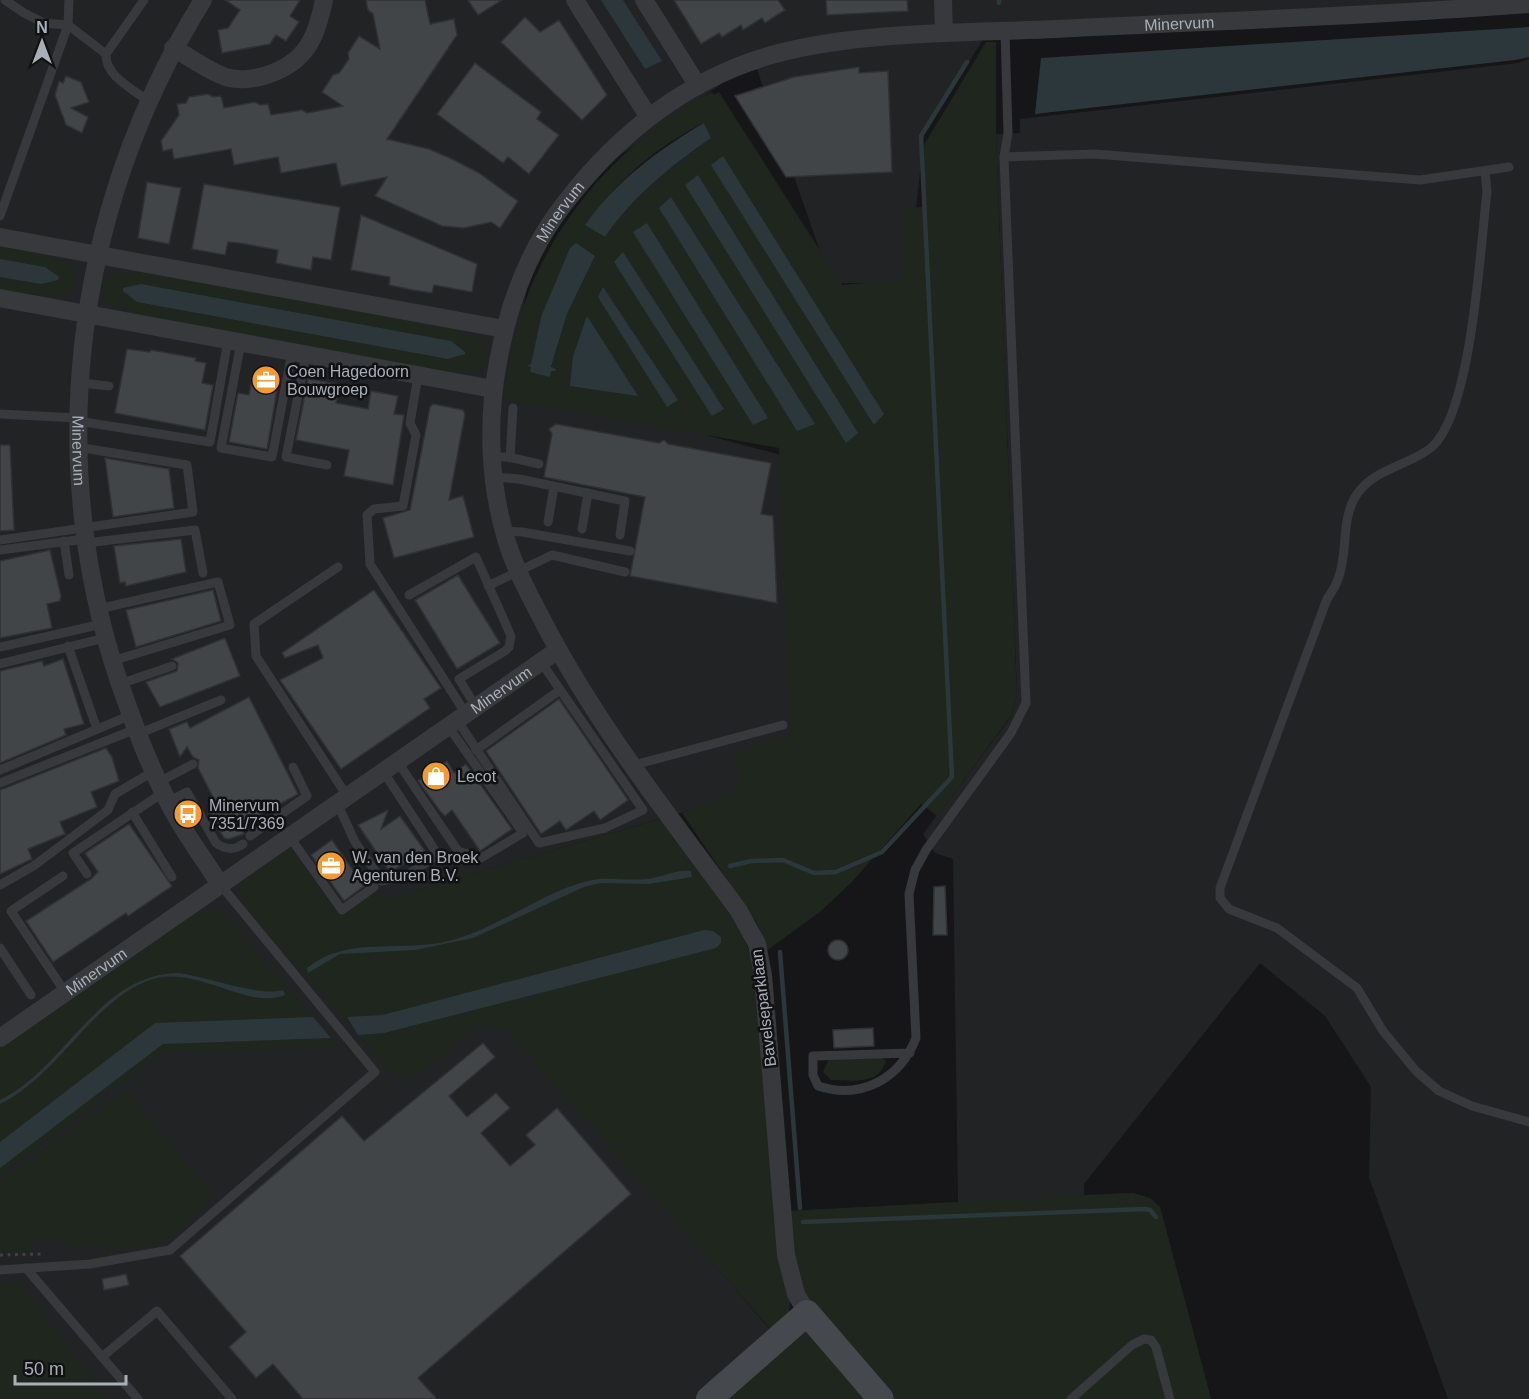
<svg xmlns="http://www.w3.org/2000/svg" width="1529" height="1399" font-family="Arial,sans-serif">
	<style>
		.built { fill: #222325 }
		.green { fill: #1e261e; fill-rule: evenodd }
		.water { fill: #2c373c }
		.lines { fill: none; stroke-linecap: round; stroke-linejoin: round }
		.stream { stroke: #2c373c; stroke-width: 4.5 }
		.building { fill: #424548; stroke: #303134; stroke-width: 1.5 }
		.path { stroke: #3d4044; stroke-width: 3; stroke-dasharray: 3 4.5; stroke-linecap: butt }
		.lane { stroke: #37393d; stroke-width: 9 }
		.street { stroke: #37393d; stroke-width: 18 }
		.secondary { stroke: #45484d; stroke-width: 26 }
		.labels { text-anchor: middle; stroke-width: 5; stroke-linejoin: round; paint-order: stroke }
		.street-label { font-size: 16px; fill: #a8afb8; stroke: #111113 }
		.poi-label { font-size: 16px; fill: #a8afb8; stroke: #111113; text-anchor: start }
	</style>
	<rect width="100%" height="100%" fill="#161618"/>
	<path class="built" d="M0 0H1529L985 36 924 135 908 283H831L754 61 615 159 538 234 508 382 785 456 800 778 397 896 773 1333 807 1301 790 1211 958 1202 953 859 935 853 923 834 1011 717 1017 696 996 134 1020 133V119L1518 63 1529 59V1399H1448L1369 1177 1371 1087 1325 1016 1260 963 1084 1184V1196L1133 1193 1150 1198 1160 1207 1211 1399H0Z"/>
	<g class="green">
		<path d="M986 42H996V134L1017 696 1011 716 937 816 921 804 851 883 820 912 766 951 758 925 682 813 739 790 736 751 790 737 779 448 503 399C507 375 511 351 517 327 546 224 619 142 712 92L714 95 719 92 842 285 904 280 903 208 925 207 924 145ZM704 123 711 138C670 167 634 195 605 237L586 225C614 183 658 145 704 123ZM595 256 567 314 551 368 556 369 551 370 550 377 531 366 541 317Z"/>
		<path d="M0 244 49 253V258L67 261 77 273 76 287 66 296 42 294 41 299 0 291V277L41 284 58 277 45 267 0 258Z"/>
		<path d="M140 270 459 328 458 333 481 339C490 350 487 364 475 371L451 369 450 374 132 316 133 311 109 304C88 276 118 271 139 275ZM141 284 451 341 464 354 448 359 137 302 126 292 127 289Z"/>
		<path d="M667 817 737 923 752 957 790 1302 789 1313 774 1333 506 1030 495 1026 477 1025 420 1072 408 1076 393 1074 248 911 239 892 240 883 290 847 331 904 368 877 385 899Z"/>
		<path d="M218 907 338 1047 162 1053 0 1175V1047L195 912Z"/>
		<path d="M883 1058 886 1061C878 1086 852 1080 831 1080L823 1072 829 1059Z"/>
		<path d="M125 1090 214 1196 172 1236 160 1242 106 1251 104 1243 69 1248V1238L30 1240 31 1250 0 1251V1182Z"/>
		<path d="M1124 1193 1144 1196 1160 1207 1211 1399H890L807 1301 796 1271 790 1211Z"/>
		<path d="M0 1282 16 1283 23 1286 107 1399H0Z"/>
		<path d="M800 1337 813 1339 871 1399H720L794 1338Z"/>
	</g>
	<g class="water">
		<path d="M601 0H623L662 61 645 69Z"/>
		<path d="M1529 27V57L1515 60 1035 114 1041 58Z"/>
		<path d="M704 123 711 138C670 167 634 195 605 237L585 225C616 181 658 150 704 123Z"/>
		<path d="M723 156 884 414 874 425 711 165Z"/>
		<path d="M698 175 858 433 846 443 685 185Z"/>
		<path d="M671 197 815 424 797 431 659 208Z"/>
		<path d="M647 223 768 418 753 425 633 232Z"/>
		<path d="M576 243 595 256 567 314 551 367 556 369 555 371H551L550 377 530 372 531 367 527 366 531 364 541 317 570 248Z"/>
		<path d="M623 252 724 409 712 416 614 262Z"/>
		<path d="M0 259 45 267 59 277 58 280 41 284 0 277Z"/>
		<path d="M141 284 451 341 465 352V354L448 359 137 302 123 291V288Z"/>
		<path d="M603 287 678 400 667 407 598 297Z"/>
		<path d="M587 316 638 396 570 386 573 356Z"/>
		<path d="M691 871 692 877 648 884 600 883 584 887 473 938 415 950 340 954 308 973 307 968C345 937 394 951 439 943 493 933 535 895 587 881 607 876 626 881 646 879 661 878 675 869 691 871Z"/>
		<path d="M704 930 713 931 721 937V943L716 948 384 1033 358 1035 347 1017 383 1015Z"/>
		<path d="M179 973C209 977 258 997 283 990L285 995C245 1011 195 962 147 981 91 1003 59 1075 0 1104V1100C66 1068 99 973 179 973Z"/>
		<path d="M313 1017 331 1038 163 1044 0 1168V1142L155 1023Z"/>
	</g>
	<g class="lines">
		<g class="stream">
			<path d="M999 0V3"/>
			<path d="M730 866 751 861 783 860 814 873 836 872 882 852 952 777 921 136 967 62"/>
			<path d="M780 952 800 1208"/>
			<path d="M803 1222 1144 1209 1150 1210 1156 1217"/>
		</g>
	</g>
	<g class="building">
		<path d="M225 0H300L290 16 299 22 286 41 276 35 270 44 222 53 218 30 228 28 240 10Z"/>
		<path d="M366 0H425L430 24 454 19 457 35 387 139 429 149 452 159 479 173 518 201 500 228 491 222 464 228 442 226 375 196 387 177 341 186 336 163 281 173 278 157 234 165 231 149 174 159 172 149 163 151 161 141 179 115 177 104 186 103 189 97 208 94 213 97 221 96 224 108 255 102 260 105 268 104 271 115 302 110 307 113 343 106 322 92 333 75 339 73 349 59 348 53 359 36 380 49 373 14 368 10Z"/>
		<path d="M468 0H502L478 15Z"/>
		<path d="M674 0H778L785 10 765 23 762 18 743 30 741 25 722 37 719 33 701 44Z"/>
		<path d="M826 0H907L908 11 827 15Z"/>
		<path d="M525 17 540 32 559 20 607 95 582 120 501 42Z"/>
		<path d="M475 63 541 112 537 119 559 135 529 174 508 157 503 163 437 114Z"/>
		<path d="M859 67V73L888 71 892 172 786 177 735 96 794 77Z"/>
		<path d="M66 76 81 82 89 102 71 108 88 117 82 133 66 125 55 95 59 81 63 83Z"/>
		<path d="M147 182 181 188 169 244 138 238Z"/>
		<path d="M204 184 340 207 331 260 313 257 311 270 276 263 278 250 239 243 228 242 225 255 192 249Z"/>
		<path d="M361 215 477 264 472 292 434 285 432 293 413 290 389 285 390 277 351 270Z"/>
		<path d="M127 349 150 352 151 350 196 358 195 361 206 363 202 383 213 385 205 430 115 413Z"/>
		<path d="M267 370 273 377 279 378 267 449 229 442 238 393 249 395 253 373 260 374Z"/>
		<path d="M308 379 339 384 336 403 368 409 371 391 398 396 394 414 404 415 393 485 344 476 349 450 296 440Z"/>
		<path d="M433 404 463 410 465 414 449 500 463 496 474 537 394 558 383 518 410 510 430 407Z"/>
		<path d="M556 424 659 443 664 440 668 444 771 463 761 514 773 516 777 603 630 576 645 497 544 477 552 434 549 429Z"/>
		<path d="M0 445H10L14 530 0 531Z"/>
		<path d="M105 458 169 469 174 508 113 517Z"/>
		<path d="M181 539 186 572 126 586 125 582 120 583 114 546Z"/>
		<path d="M50 550 61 596 60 601 47 604 52 628 0 638V561Z"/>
		<path d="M458 575 500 643 457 669 415 600Z"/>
		<path d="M213 590 221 621 136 647 126 610Z"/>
		<path d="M374 590 441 688 424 699 430 708 341 769 280 680 323 658 318 645 285 658 282 653Z"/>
		<path d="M225 638 240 676 160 707 146 682 177 671 178 663 172 659Z"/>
		<path d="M63 659 84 724 64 729 66 735 0 763V671L42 661 44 666Z"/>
		<path d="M249 697 298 794 241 826 244 834 229 839 224 838 209 813 216 803 198 768 199 760 193 757 187 747 180 757 169 729 187 722 190 728Z"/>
		<path d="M559 699 628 800 600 820 594 811 566 830 560 821 541 834 486 751Z"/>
		<path d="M106 748 112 757 119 781 91 792 97 807 60 822 65 834 28 849 32 859 0 874V790Z"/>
		<path d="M447 761 454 773 466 764 512 829 480 851 452 810 445 816 440 811 418 781Z"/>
		<path d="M388 810 381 829 400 816 425 851 390 872 358 825Z"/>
		<path d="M129 824 172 886 128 916 126 913 53 962 26 921 91 879 98 872 85 853Z"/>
		<path d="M332 840 364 886 344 901 311 855Z"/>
		<path d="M945 886 947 935H933L934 887Z"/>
		<circle cx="838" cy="950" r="10"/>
		<path d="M873 1028 874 1046 834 1048 833 1030Z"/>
		<path d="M483 1043 495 1057 449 1096 467 1117 496 1093 510 1108 481 1133 510 1166 535 1145 526 1135 557 1108 631 1194 418 1378 437 1399H303L273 1364 256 1378 229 1347 246 1332 180 1256 342 1116 364 1141Z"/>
		<path d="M126 1274 129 1285 104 1290 102 1279Z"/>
	</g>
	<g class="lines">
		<path class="path" d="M0 1255 43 1254"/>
		<g class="lane">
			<path d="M5 0 24 13 44 23 68 25 106 54"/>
			<path d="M144 0 106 54C105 76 133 89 148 101"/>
			<path d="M1004 157 1095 154 1420 180 1509 167"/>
			<path d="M1485 171 1487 192C1480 249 1472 411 1432 447 1410 466 1371 468 1354 499 1341 524 1348 554 1338 579 1336 586 1331 593 1327 599L1220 888V898L1229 909 1277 928 1357 988 1383 1031 1416 1071 1439 1091 1472 1106 1529 1122"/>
			<path d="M0 216 68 25 69 0"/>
			<path d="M241 342 221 448 272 457 292 352"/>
			<path d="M306 355 286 457 327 465"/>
			<path d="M418 376 410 423 416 435 403 506 374 509 367 515 370 564 466 714"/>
			<path d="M80 383 109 386"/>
			<path d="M0 414 78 418"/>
			<path d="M78 421 210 442 228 340"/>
			<path d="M492 457H508L539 464"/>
			<path d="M510 458 513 408"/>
			<path d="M494 477 519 479 625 501 620 535"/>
			<path d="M548 522 554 487"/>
			<path d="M582 529 588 493"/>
			<path d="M504 531 522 532 630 551"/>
			<path d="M0 540 193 512 187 465 77 447"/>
			<path d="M64 541 69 575"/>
			<path d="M86 543 195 530 203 573"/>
			<path d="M0 550 85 539"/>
			<path d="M338 567 254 624 256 656 347 796"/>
			<path d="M488 586 552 555 625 572"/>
			<path d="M409 595 476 557 511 636 509 647 505 651 459 679 476 707"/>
			<path d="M98 609 218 582 230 625 112 661"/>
			<path d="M68 646 97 729"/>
			<path d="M0 647 102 624"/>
			<path d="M0 664 105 638"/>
			<path d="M120 684 172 666"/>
			<path d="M457 720 539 843 605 828 643 810 541 662"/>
			<path d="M138 734 221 700"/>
			<path d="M476 750 560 690"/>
			<path d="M397 761 458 851 481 858 523 833 448 726"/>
			<path d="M634 765 783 725"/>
			<path d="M0 770 131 715"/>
			<path d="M159 782 193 764"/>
			<path d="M0 783 136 729"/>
			<path d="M169 801 187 792 216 843C224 849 234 851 243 844"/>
			<path d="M337 803 355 842 382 881 405 876 438 855 383 771"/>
			<path d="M132 812 172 877"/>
			<path d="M250 836 307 796 293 767"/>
			<path d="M289 836 342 910 374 887"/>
			<path d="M87 874 73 853 164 792"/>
			<path d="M63 876 11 911 65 992"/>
			<path d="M0 885 35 865 108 810 115 794 154 771"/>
			<path d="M0 948 31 995"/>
			<path d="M910 1053 813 1056V1075L818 1086C861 1100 900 1079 916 1038L909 894 915 870 926 850 1011 733 1026 703 1004 157 1008 133 1005 31"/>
			<path d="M26 1268 138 1399"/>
			<path d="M0 1270 90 1264 170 1250 375 1072 219 883"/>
			<path d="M102 1357 157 1311 232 1399"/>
			<path d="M1071 1399 1132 1345 1144 1339 1151 1340 1156 1347 1170 1399"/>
		</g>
		<g class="street">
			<path id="s1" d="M203 0C72 210 40 471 127 704 141 744 157 784 178 820 191 842 206 862 219 883"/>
			<path d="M575 0 648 116"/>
			<path d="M644 0 698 86"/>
			<path d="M943 0 944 33"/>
			<path d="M173 48C190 57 208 71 226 77 238 81 255 79 267 75 306 62 316 39 324 0"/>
			<path d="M0 237 504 329"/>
			<path d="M0 298 493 389"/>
			<path id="s2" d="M0 1038 558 650"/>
			<path id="s3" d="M807 1313 796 1294 786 1255 763 975 757 944 739 911C671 818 598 727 545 625 531 598 516 571 507 542 489 484 487 421 498 362 508 306 529 249 564 204 618 134 688 78 775 54 860 31 968 33 1056 29 1214 21 1372 16 1529 4"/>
		</g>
		<path class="secondary" d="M709 1399 807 1313 881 1399"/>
	</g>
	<defs>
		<g id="office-disc" transform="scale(1.5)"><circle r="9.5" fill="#f29a34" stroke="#111113"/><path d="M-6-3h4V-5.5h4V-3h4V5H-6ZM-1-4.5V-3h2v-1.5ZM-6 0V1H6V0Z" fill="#fff"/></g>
		<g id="shop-disc" transform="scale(1.5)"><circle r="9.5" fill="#f29a34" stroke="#111113"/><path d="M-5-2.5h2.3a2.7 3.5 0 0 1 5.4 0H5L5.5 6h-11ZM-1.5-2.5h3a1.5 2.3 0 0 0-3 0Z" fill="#fff"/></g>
		<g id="bus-disc" transform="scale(1.5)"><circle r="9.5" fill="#f29a34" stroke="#111113"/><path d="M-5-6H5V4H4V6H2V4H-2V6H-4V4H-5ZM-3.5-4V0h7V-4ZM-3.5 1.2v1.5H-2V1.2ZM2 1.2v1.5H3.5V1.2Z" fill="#fff"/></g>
	</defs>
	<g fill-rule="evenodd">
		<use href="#office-disc" x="266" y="380"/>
		<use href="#shop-disc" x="436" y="776"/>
		<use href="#bus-disc" x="188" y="814"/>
		<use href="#office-disc" x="331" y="866"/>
	</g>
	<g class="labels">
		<g class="street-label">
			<text dy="6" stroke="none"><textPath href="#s3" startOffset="1874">Minervum</textPath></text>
			<text dy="6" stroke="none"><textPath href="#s3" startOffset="1196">Minervum</textPath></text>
			<text dy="6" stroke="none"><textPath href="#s1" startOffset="474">Minervum</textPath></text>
			<text dy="6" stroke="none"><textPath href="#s2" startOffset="610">Minervum</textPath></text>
			<text dy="6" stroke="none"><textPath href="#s2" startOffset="117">Minervum</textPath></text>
			<text transform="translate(763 1008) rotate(-97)" y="6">Bavelseparklaan</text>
		</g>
		<g class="poi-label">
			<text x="287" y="377">Coen Hagedoorn<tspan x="287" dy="18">Bouwgroep</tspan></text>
			<text x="457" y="782">Lecot</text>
			<text x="209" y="811">Minervum<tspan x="209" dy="18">7351/7369</tspan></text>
			<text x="352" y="863">W. van den Broek<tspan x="352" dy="18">Agenturen B.V.</tspan></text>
		</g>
	</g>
	<g transform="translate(42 42)" stroke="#111113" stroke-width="4.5" paint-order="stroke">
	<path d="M0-4.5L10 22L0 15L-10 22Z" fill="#a8afb8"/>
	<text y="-9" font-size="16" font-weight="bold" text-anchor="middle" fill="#a8afb8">N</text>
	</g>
	<path d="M15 1375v9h111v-9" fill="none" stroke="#a8afb8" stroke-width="3"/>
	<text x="24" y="1375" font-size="18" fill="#a8afb8" stroke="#111113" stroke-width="4.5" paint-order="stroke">50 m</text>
</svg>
